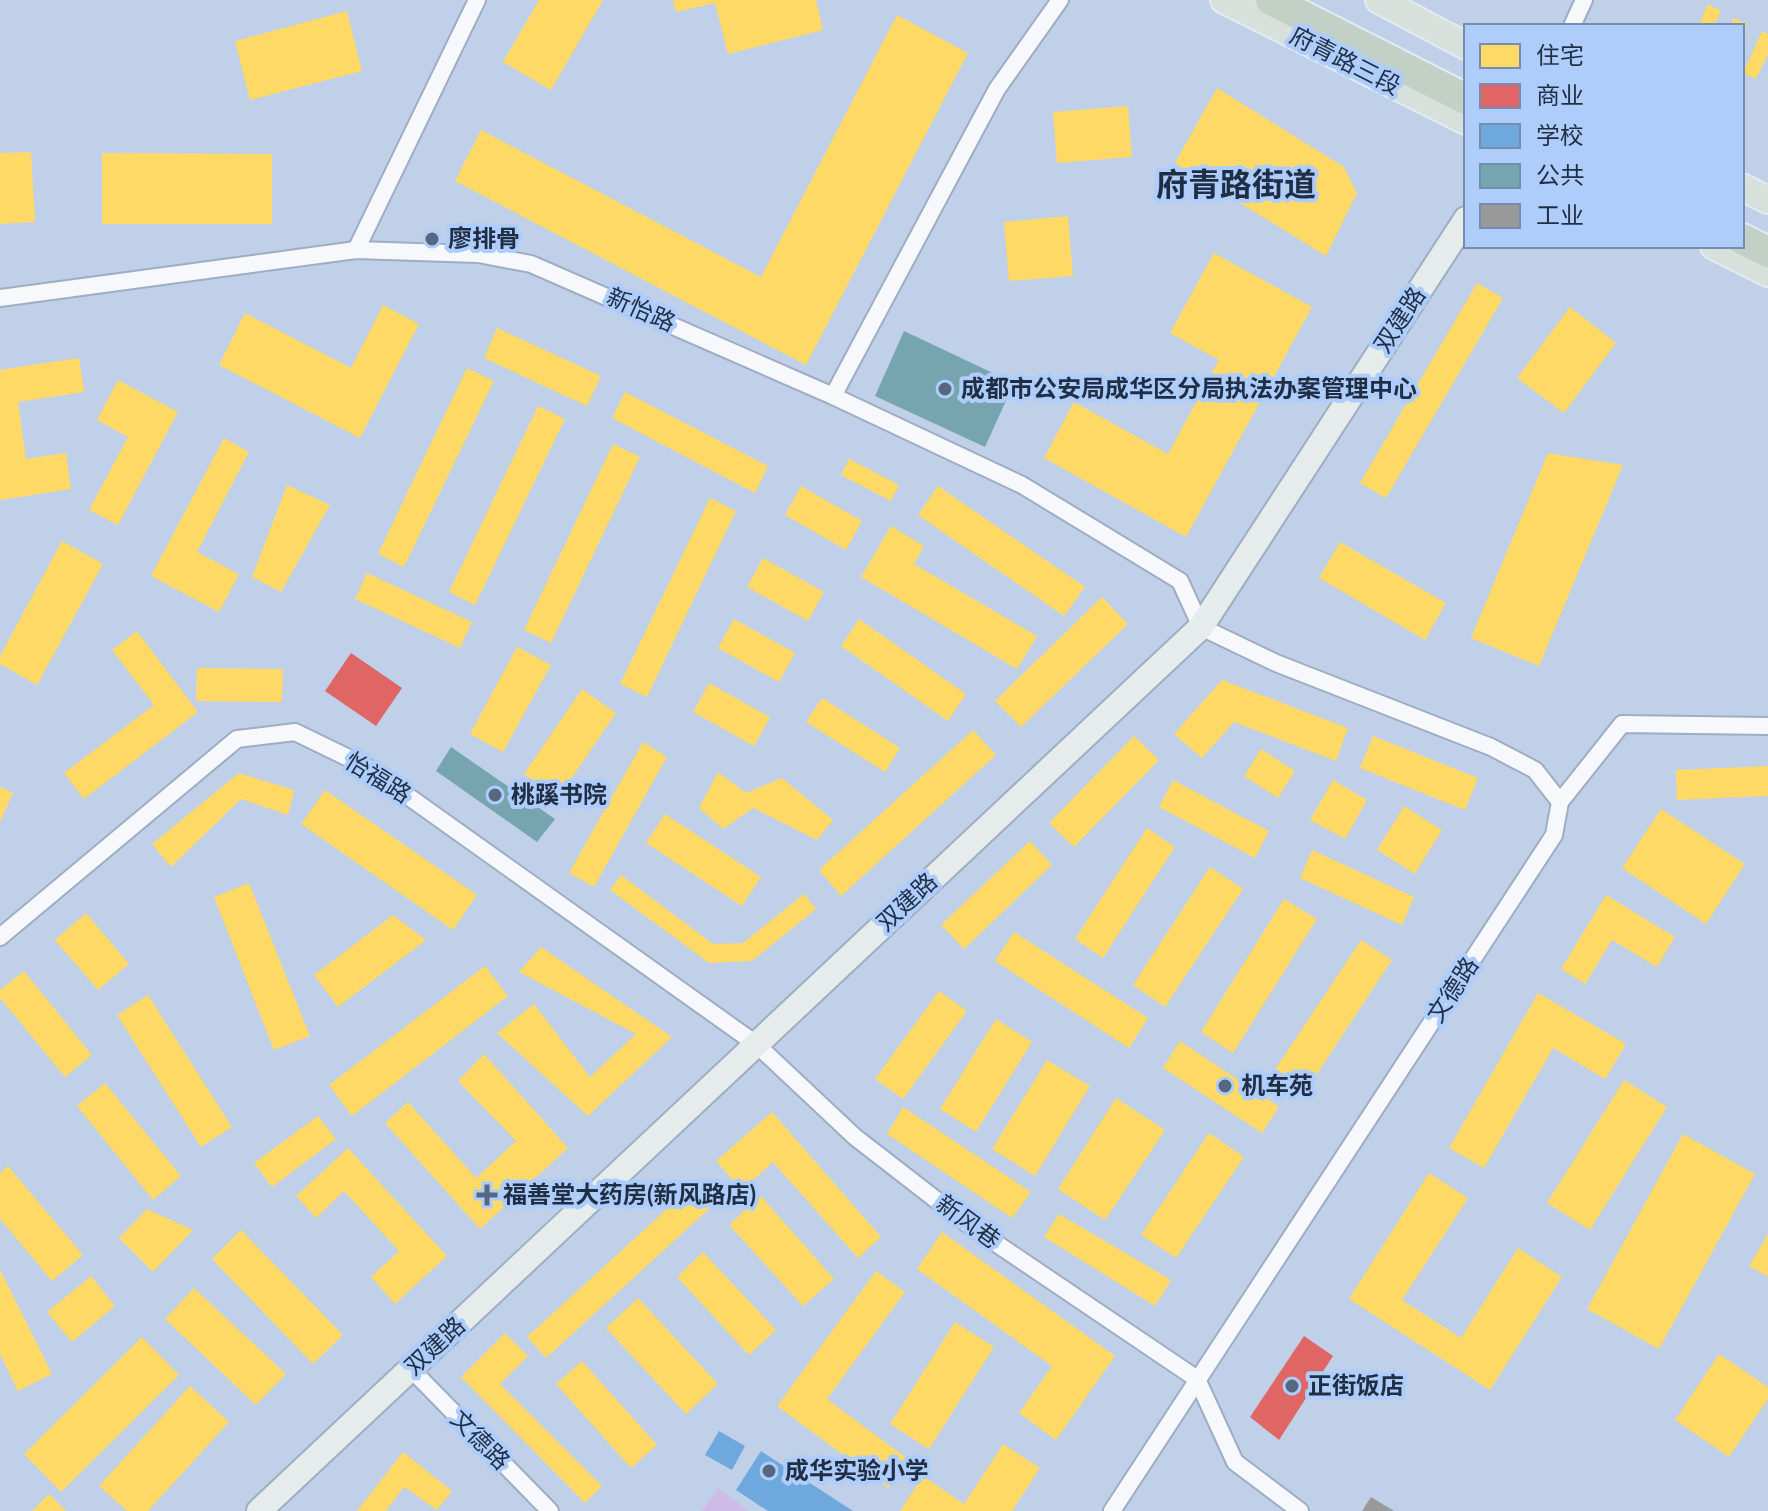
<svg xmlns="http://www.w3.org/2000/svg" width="1768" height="1511" font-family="Lato,'Noto Sans SC',sans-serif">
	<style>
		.green { fill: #cdbce6 }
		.homes { fill: #ffd966 }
		.shops { fill: #e06666 }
		.schools { fill: #6fa8dc }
		.public { fill: #76a5af }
		.industry { fill: #999 }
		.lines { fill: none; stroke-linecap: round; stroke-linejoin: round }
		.street-casing { stroke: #9eadc2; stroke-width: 20 }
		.secondary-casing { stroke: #9eadc2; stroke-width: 28 }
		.primary-casing { stroke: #e3eaf5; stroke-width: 30 }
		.highway-casing { stroke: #e3eaf5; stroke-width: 34 }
		.street { stroke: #f6f8fc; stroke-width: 16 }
		.secondary { stroke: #e6eceb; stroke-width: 24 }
		.primary { stroke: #d8e0db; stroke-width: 26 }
		.highway { stroke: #c3d0c6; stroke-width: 30 }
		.poi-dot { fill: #57677d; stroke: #aecdfa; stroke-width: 3 }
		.labels { text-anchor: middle; stroke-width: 8; stroke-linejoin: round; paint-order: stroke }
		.street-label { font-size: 24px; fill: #1f2e44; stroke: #aecdfa }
		.poi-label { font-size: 24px; font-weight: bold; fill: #1f2e44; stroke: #aecdfa; text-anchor: start }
		.district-label { font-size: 32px; font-weight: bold; fill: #1f2e44; stroke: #aecdfa }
	</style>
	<rect width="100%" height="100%" fill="#c0d0e8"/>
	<path class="green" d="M718 1488 749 1511H702Z"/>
	<g class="homes">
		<path d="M539 0H603L551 90 503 62Z"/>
		<path d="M673 0H816L823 30 728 54 715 3 676 12Z"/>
		<path d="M1708 4 1721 11 1714 26H1698Z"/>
		<path d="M347 11 362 71 250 100 235 41Z"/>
		<path d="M897 15 968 53 806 365 455 181 481 130 761 277Z"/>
		<path d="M1734 18 1747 24 1742 35V26H1730Z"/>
		<path d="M1762 31 1768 34V54L1756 79 1743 73Z"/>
		<path d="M1217 88 1344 167 1357 193 1326 256 1175 163Z"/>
		<path d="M1128 106 1132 157 1057 163 1053 112Z"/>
		<path d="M31 152 35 222 0 224V153Z"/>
		<path d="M102 153 272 154V224H102Z"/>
		<path d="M1068 216 1073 276 1009 281 1004 222Z"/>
		<path d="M1214 253 1312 307 1186 537 1044 458 1074 402 1168 454 1219 360 1170 333Z"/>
		<path d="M1477 283 1503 298 1386 498 1360 483Z"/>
		<path d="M383 305 419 324 360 438 219 365 245 313 351 368Z"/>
		<path d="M1570 307 1616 343 1564 413 1517 378Z"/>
		<path d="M497 328 601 376 587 406 484 358Z"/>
		<path d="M79 358 84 392 18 402 26 459 66 453 71 489 0 500V370Z"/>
		<path d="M467 368 494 381 404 567 378 554Z"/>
		<path d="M118 380 178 412 118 525 89 510 128 437 97 420Z"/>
		<path d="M625 392 768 466 755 493 612 418Z"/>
		<path d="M538 406 565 419 475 605 449 592Z"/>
		<path d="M224 438 249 452 197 552 239 574 219 612 151 576Z"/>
		<path d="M613 444 640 457 551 643 524 630Z"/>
		<path d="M1548 453 1623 465 1539 666 1471 638Z"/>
		<path d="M849 459 899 485 891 501 841 475Z"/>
		<path d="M287 485 330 505 281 592 252 577Z"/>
		<path d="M801 486 862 521 846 550 785 515Z"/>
		<path d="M938 486 1085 587 1064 616 918 515Z"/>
		<path d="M710 498 736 511 647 697 620 684Z"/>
		<path d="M891 526 924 546 914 564 1037 636 1017 669 861 577Z"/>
		<path d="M62 541 103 564 37 685 0 664V656Z"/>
		<path d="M1340 542 1446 603 1425 640 1319 578Z"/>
		<path d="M763 558 824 592 808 621 747 587Z"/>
		<path d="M367 573 472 622 460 648 355 599Z"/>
		<path d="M1102 597 1128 624 1021 727 995 701Z"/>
		<path d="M734 619 795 653 779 682 718 648Z"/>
		<path d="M859 619 966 694 948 721 841 646Z"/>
		<path d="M137 631 198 712 84 799 64 773 154 705 112 650Z"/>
		<path d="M517 647 551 665 503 752 470 734Z"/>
		<path d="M197 668 283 669 282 702 196 701Z"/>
		<path d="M1222 680 1348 728 1336 761 1234 722 1202 758 1174 734Z"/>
		<path d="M709 683 770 717 754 746 693 712Z"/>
		<path d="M582 689 616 713 558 798 524 774Z"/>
		<path d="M822 698 900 748 885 772 806 722Z"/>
		<path d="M973 730 996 755 841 896 819 870Z"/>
		<path d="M1134 736 1159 760 1074 847 1049 823Z"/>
		<path d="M1373 736 1478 778 1465 810 1360 768Z"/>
		<path d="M643 742 667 757 594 887 569 873Z"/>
		<path d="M1261 749 1295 771 1278 798 1244 776Z"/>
		<path d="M1768 766V796L1677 800 1676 770Z"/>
		<path d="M718 772 746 793 782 778 833 820 817 840 753 808 723 829 699 808Z"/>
		<path d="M239 773 294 790 288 815 241 799 171 867 152 844Z"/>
		<path d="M1173 780 1269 831 1255 858 1159 807Z"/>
		<path d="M1333 780 1367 800 1345 839 1310 820Z"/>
		<path d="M0 787 13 793 0 822Z"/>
		<path d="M325 790 477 895 453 930 301 824Z"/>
		<path d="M1404 806 1442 830 1415 874 1377 850Z"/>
		<path d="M1661 809 1745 864 1706 924 1622 868Z"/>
		<path d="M665 814 761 877 742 906 646 843Z"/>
		<path d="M1147 828 1175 847 1103 958 1075 939Z"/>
		<path d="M1030 841 1052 865 964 949 941 925Z"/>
		<path d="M1312 850 1414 897 1402 925 1300 878Z"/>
		<path d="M1210 867 1243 889 1165 1007 1133 985Z"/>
		<path d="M621 875 713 944 743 943 804 894 816 909 752 961 709 963 610 890Z"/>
		<path d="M249 883 310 1036 274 1050 214 897Z"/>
		<path d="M1606 895 1675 937 1657 967 1612 940 1585 984 1561 969Z"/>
		<path d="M1284 899 1317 919 1233 1053 1201 1032Z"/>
		<path d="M86 913 129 964 98 990 55 940Z"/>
		<path d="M393 915 426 940 338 1007 314 975Z"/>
		<path d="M1014 932 1148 1018 1129 1048 995 961Z"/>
		<path d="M1361 940 1392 960 1303 1095 1272 1074Z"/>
		<path d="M541 947 672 1037 588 1116 497 1033 534 1004 590 1077 636 1034 519 972Z"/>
		<path d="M485 966 508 996 352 1116 329 1085Z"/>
		<path d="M24 971 92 1055 65 1077 0 998V990Z"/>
		<path d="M939 991 967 1011 903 1099 875 1079Z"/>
		<path d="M1538 993 1626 1044 1605 1079 1553 1048 1484 1168 1449 1148Z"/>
		<path d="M148 995 232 1127 201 1147 117 1015Z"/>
		<path d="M996 1019 1032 1042 976 1132 940 1109Z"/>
		<path d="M1180 1041 1279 1107 1262 1133 1163 1068Z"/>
		<path d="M484 1054 568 1148 480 1229 385 1123 408 1102 476 1178 516 1141 458 1081Z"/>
		<path d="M1047 1060 1090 1086 1035 1176 992 1149Z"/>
		<path d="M1624 1080 1667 1107 1590 1230 1547 1203Z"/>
		<path d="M105 1083 181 1176 153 1200 77 1106Z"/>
		<path d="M1116 1098 1165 1130 1105 1220 1058 1189Z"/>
		<path d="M903 1107 1031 1192 1012 1218 887 1134Z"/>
		<path d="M772 1112 881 1237 858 1258 773 1162 742 1190 716 1161Z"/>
		<path d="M318 1116 336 1139 272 1187 254 1163Z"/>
		<path d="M1209 1133 1244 1157 1176 1258 1141 1235Z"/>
		<path d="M1683 1134 1755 1174 1659 1349 1587 1309Z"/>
		<path d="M348 1148 447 1256 395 1304 371 1277 399 1251 344 1191 316 1218 296 1196Z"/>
		<path d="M8 1166 83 1255 52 1281 0 1219V1173Z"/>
		<path d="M1429 1173 1468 1198 1402 1300 1461 1338 1518 1248 1562 1277 1490 1390 1349 1299Z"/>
		<path d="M691 1187 710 1208 546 1358 527 1337Z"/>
		<path d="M761 1196 834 1279 803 1306 729 1225Z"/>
		<path d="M147 1209 193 1230 153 1272 119 1238Z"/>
		<path d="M1059 1214 1171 1280 1155 1306 1044 1237Z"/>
		<path d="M241 1230 343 1335 313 1364 212 1259Z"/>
		<path d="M942 1232 1115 1356 1056 1440 1019 1413 1052 1366 917 1269Z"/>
		<path d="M1768 1234V1277L1749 1266Z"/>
		<path d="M703 1252 776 1330 749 1355 677 1277Z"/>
		<path d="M0 1270 52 1374 18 1391 0 1354Z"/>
		<path d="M876 1271 905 1292 827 1399 909 1460 888 1488 777 1406Z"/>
		<path d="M91 1276 115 1306 72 1342 47 1312Z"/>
		<path d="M194 1288 286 1374 256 1405 165 1319Z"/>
		<path d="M638 1298 718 1384 686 1414 606 1328Z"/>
		<path d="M955 1322 994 1347 929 1449 890 1424Z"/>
		<path d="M505 1333 528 1356 500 1384 602 1486 585 1503 461 1377Z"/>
		<path d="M142 1337 179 1375 61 1492 24 1454Z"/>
		<path d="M1719 1354 1768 1387V1399L1729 1457 1675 1420Z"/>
		<path d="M582 1361 657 1445 631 1468 556 1384Z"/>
		<path d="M190 1386 229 1422 148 1511H127L99 1486Z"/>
		<path d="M1003 1444 1040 1468 1012 1511H900L923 1476 964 1504Z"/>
		<path d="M403 1452 452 1491 437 1510 404 1487 386 1511H357Z"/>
		<path d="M49 1494 66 1511H32Z"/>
	</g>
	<g class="shops">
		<path d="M351 653 402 688 376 726 325 691Z"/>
		<path d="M1304 1336 1333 1356 1279 1440 1250 1417Z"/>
	</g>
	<g class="schools">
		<path d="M719 1431 745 1446 732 1470 705 1455Z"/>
		<path d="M761 1451 853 1511H768L736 1490Z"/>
	</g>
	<g class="public">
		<path d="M904 331 1014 383 985 447 875 396Z"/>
		<path d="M451 747 555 819 537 842 436 771Z"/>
	</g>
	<path class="industry" d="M1371 1497 1394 1511H1362Z"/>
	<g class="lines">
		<g class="street-casing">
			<g id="street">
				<path d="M1572 26 1584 0"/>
				<path d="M356 250 477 0"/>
				<path d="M0 298 356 250 478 254 531 264 833 396 1022 485 1180 581 1201 627 1276 663 1491 747 1535 770 1560 802 1554 835 1112 1511"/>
				<path d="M833 396 997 89 1060 0"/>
				<path d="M1560 802 1622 724 1768 726"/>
				<path d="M0 937 237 739 295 732 367 767 756 1044 855 1137 966 1223 1197 1379 1235 1462 1300 1511"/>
				<path d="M411 1369 550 1511"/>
			</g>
		</g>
		<g class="secondary-casing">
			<path id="secondary" d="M259 1511 1201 627 1466 219"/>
		</g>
		<g class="primary-casing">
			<g id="primary">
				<path d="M1224 0 1466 121"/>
				<path d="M1379 0 1466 46"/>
				<path d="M1742 187 1768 200"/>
				<path d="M1714 246 1768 273"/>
			</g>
		</g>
		<g class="highway-casing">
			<g id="highway">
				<path d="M1271 0 1466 99"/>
				<path d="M1742 239 1768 252"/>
			</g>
		</g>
		<use href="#street" class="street"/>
		<use href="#secondary" class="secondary"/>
		<use href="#primary" class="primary"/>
		<use href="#highway" class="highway"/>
	</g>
	<g class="poi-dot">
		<circle cx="432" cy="239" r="8"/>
		<circle cx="945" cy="389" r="8"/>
		<circle cx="495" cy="795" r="8"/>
		<circle cx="1225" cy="1086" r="8"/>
		<path d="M483 1183h8v8h8v8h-8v8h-8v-8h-8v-8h8z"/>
		<circle cx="1292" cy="1386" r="8"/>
		<circle cx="769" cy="1471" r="8"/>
	</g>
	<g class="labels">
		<g class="street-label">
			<text transform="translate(1345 61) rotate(27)" y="8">府青路三段</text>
			<text transform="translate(641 310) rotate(24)" y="8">新怡路</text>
			<text transform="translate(1400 320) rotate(-57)" y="8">双建路</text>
			<text transform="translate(378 778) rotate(32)" y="8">怡福路</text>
			<text transform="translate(907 902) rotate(-43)" y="8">双建路</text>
			<text transform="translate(1453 990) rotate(-57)" y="8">文德路</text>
			<text transform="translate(968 1222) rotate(36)" y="8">新风巷</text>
			<text transform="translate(435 1346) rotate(-43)" y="8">双建路</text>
			<text transform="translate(480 1440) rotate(45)" y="8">文德路</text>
		</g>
		<g class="poi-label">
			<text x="448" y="247">廖排骨</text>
			<text x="961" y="397">成都市公安局成华区分局执法办案管理中心</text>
			<text x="511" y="803">桃蹊书院</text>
			<text x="1241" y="1094">机车苑</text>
			<text x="503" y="1203">福善堂大药房(新风路店)</text>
			<text x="1308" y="1394">正街饭店</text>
			<text x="785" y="1479">成华实验小学</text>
		</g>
		<g class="district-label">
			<text x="1236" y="196">府青路街道</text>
		</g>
	</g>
	<rect x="1464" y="24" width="280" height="224" fill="#aecdfa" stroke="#758db1" stroke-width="2"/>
	<rect x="1480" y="44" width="40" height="24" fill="#ffd966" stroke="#758db1" stroke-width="2"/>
	<text x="1536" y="64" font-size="24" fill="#1f2e44">住宅</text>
	<rect x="1480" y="84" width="40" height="24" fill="#e06666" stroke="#758db1" stroke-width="2"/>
	<text x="1536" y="104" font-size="24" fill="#1f2e44">商业</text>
	<rect x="1480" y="124" width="40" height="24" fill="#6fa8dc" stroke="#758db1" stroke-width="2"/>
	<text x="1536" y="144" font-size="24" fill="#1f2e44">学校</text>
	<rect x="1480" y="164" width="40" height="24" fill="#76a5af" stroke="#758db1" stroke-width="2"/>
	<text x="1536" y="184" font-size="24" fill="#1f2e44">公共</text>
	<rect x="1480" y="204" width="40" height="24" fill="#999999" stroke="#758db1" stroke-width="2"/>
	<text x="1536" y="224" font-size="24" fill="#1f2e44">工业</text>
</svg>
